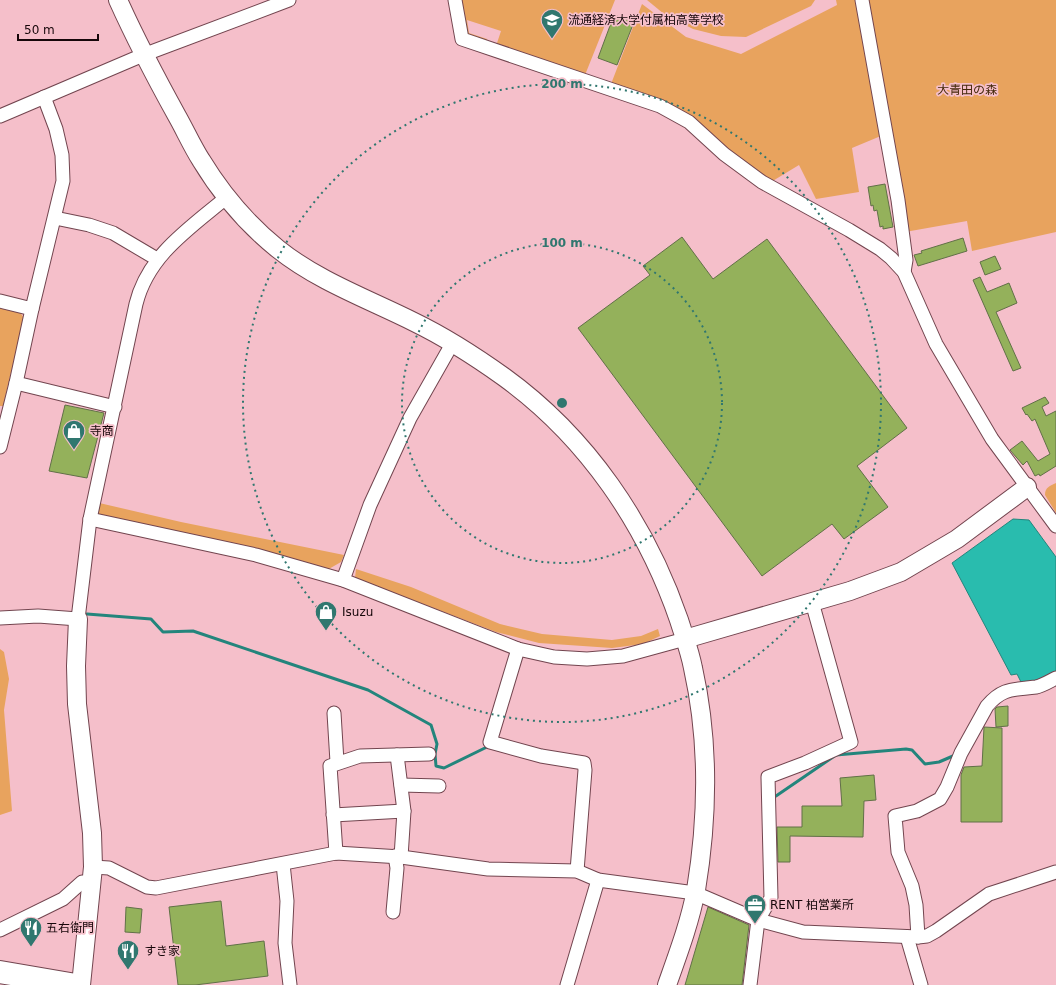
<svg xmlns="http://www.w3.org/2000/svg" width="1056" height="985" font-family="'DejaVu Sans','Noto Sans JP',sans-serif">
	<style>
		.green { fill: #e8a35e }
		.water { fill: #29bcae; stroke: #23857c }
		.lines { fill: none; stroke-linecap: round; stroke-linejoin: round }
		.stream { stroke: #23857c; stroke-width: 3 }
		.building { fill: #94b15b; stroke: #617047 }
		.street-casing { stroke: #72454f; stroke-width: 15 }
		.secondary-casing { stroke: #72454f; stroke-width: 20 }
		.highway-casing { stroke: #72454f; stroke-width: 24 }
		.street { stroke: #fff; stroke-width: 13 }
		.secondary { stroke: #fff; stroke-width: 18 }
		.highway { stroke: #fff; stroke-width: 22 }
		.ring { fill: none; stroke: #30776f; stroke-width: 2; stroke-dasharray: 2 4 }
		.labels { text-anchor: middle; stroke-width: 3.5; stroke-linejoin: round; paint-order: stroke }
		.poi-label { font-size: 12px; fill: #160609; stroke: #f5bfca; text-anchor: start }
		.park-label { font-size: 12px; fill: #422708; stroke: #f5bfca }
		.centre { fill: #30776f; stroke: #f5bfca; stroke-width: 2 }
		.ring-label { font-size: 12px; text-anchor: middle; font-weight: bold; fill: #30776f; stroke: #f5bfca; stroke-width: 3.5; stroke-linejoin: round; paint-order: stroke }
	</style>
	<rect width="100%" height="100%" fill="#f5bfca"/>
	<g class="green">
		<path d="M458 0H615L585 75 496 46 501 31 467 20 469 33 487 39 488 42 464 36Z"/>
		<path d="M647 0H815L811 6 746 37 721 36 693 29 664 14Z"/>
		<path d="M836 0H1056V232L972 251 967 221 905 232 888 133 852 148 859 192 816 199 799 165 771 182 724 148 611 84 642 4 686 37 741 54 837 5Z"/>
		<path d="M0 306 19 311 24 318 3 406H0Z"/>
		<path d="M1056 483V513L1045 495C1045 487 1050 486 1056 483Z"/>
		<path d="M95 502 181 522 344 555 341 562 327 570 103 517 98 514Z"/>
		<path d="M356 569 411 587 500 624 542 634 612 640 641 636 658 629 660 636 643 644 612 648 539 643 496 632 355 578Z"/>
		<path d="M0 649 4 652 9 679 4 710 12 811 0 815Z"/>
	</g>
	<path class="water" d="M1013 519 1029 520 1056 557V673L1036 682H1021L1017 674 1011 675 952 563Z"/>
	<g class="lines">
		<g class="stream">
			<path d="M87 614 151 619 163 632 193 631 368 690 431 725 437 744 435 754 436 766 444 768 489 746"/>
			<path d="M776 796 836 755 906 749 912 750 925 764 939 762 953 756"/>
		</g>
	</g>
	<g class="building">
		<path d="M614 15 634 22 617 65 598 58Z"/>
		<path d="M885 184 893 227 883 229V226L880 227 877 210 874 211 873 205 871 206 868 187Z"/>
		<path d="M682 237 713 279 767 239 907 428 857 466 888 507 844 539 832 524 762 576 578 328 650 275 643 266Z"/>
		<path d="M963 238 967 251 918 266 914 255 922 253 921 251Z"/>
		<path d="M995 256 1001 269 985 275 980 262Z"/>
		<path d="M980 277 987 292 1009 283 1017 303 996 312 1021 368 1013 371 973 280Z"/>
		<path d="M1045 397 1049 403 1042 407 1046 416 1056 411V466L1040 476 1039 474 1035 476 1027 461 1023 465 1010 450 1022 441 1038 461 1050 454 1035 419 1032 421 1027 414 1026 415 1022 408Z"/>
		<path d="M65 405 104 413 87 478 49 471Z"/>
		<path d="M1008 706V726L996 727 995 709 997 707Z"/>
		<path d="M984 727 1002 728V822H961V775L964 767 982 766Z"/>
		<path d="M874 775 876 800 864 801 863 837 790 836V862H778L777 827H802V806H842L840 778Z"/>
		<path d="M221 901 226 946 264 941 268 976 195 985H178L169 907Z"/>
		<path d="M126 907 142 909 140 933 125 932Z"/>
		<path d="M708 907 749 925 742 985H685Z"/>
	</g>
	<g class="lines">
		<g class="street-casing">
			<g id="street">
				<path d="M455 0 462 39 660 106 689 122 724 154 762 182 849 230 880 249 891 258 904 272 936 344 992 439 1056 526"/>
				<path d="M862 0 898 200 906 260 904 272"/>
				<path d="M0 116 143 55 289 0"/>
				<path d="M55 218 89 225 113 233 157 259"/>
				<path d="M0 301 32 309 63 181 62 155 56 129 44 97"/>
				<path d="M32 309 16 383 115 407"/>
				<path d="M0 447 16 383"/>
				<path d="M90 519 256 555 343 580 518 649 554 657 587 659 623 656 685 639"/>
				<path d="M343 580 370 505 410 418 452 344"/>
				<path d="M0 618 38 616 78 619 90 519 136 304C148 255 190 228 227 197"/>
				<path d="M518 649 490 742 541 756 584 763 585 770 577 871"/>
				<path d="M334 713 337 762"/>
				<path d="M397 755 404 811 401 857"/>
				<path d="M401 785 439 786"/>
				<path d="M333 815 404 811"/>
				<path d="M336 853 330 766 360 756 429 754"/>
				<path d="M283 864 287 901 285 943 290 985"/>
				<path d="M93 867 109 868 147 887 156 888 336 853 401 857 488 869 577 871 598 880 695 893 758 920 803 932 918 937 927 936 936 931 989 894 1056 872"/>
				<path d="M393 912 397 868 395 856"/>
				<path d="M0 930 63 899 82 882 91 883"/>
				<path d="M907 937 921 985"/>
				<path d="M918 937 916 905 912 886 898 852 895 816 917 811 940 799 947 787 961 753 987 706C1003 687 1014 690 1036 687 1042 686 1050 681 1056 678"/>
				<path d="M567 985 598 880"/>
				<path d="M750 985 758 920 771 898 768 777 805 763 851 742 812 602"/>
			</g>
		</g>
		<g class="secondary-casing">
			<g id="secondary">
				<path d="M118 0C136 40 156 78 177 116 185 130 192 146 201 160 221 193 247 224 278 249 318 281 368 299 414 322 445 337 476 357 504 377 587 437 646 524 679 620 684 636 690 652 693 668 709 740 708 817 696 890 690 922 678 954 667 985"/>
				<path d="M78 619 76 666 77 704 92 833 93 867 81 985"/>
				<path d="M685 639 850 591 901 572 957 539 1027 487"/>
			</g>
		</g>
		<g class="highway-casing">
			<path id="highway" d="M0 972 76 985"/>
		</g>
		<use href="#street" class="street"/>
		<use href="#secondary" class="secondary"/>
		<use href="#highway" class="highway"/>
	</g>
	<g class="ring">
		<circle cx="562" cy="403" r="160"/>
		<circle cx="562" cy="403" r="319"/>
	</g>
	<defs>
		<g id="school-pin" transform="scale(1.15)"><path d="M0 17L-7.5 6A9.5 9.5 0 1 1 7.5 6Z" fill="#30776f" stroke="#f5bfca"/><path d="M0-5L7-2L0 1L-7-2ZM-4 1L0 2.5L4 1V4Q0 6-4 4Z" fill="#fff"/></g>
		<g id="shop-pin" transform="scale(1.15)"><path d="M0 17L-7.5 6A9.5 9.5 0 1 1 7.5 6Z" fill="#30776f" stroke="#f5bfca"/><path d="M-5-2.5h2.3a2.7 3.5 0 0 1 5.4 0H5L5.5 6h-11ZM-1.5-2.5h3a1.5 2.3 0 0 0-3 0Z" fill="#fff"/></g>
		<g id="office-pin" transform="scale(1.15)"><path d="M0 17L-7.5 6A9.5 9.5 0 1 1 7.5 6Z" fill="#30776f" stroke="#f5bfca"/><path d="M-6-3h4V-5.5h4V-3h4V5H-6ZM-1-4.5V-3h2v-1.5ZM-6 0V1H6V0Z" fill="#fff"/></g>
		<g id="restaurant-pin" transform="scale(1.15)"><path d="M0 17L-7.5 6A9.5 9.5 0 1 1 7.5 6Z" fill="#30776f" stroke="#f5bfca"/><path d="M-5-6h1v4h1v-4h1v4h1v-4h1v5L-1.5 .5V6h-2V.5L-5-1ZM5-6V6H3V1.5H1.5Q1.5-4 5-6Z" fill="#fff"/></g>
	</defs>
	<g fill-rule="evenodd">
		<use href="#school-pin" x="552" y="20"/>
		<use href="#shop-pin" x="74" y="431"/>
		<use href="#shop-pin" x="326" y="612"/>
		<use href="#office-pin" x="755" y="905"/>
		<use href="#restaurant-pin" x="31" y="928"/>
		<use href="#restaurant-pin" x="128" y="951"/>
	</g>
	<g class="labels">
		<g class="poi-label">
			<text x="568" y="24">流通経済大学付属柏高等学校</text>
			<text x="90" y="435">寺商</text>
			<text x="342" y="616">Isuzu</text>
			<text x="770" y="909">RENT 柏営業所</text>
			<text x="46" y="932">五右衛門</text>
			<text x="144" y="955">すき家</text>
		</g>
		<g class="park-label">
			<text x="967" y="94">大青田の森</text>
		</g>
	</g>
	<circle cx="562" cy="403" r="6" class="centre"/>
	<g class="ring-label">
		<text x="562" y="88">200 m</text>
		<text x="562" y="247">100 m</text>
	</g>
	<path d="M18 34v6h80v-6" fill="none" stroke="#160609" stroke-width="2"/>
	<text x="24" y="34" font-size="12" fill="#160609" stroke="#f5bfca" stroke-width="3" paint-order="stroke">50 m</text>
</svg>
